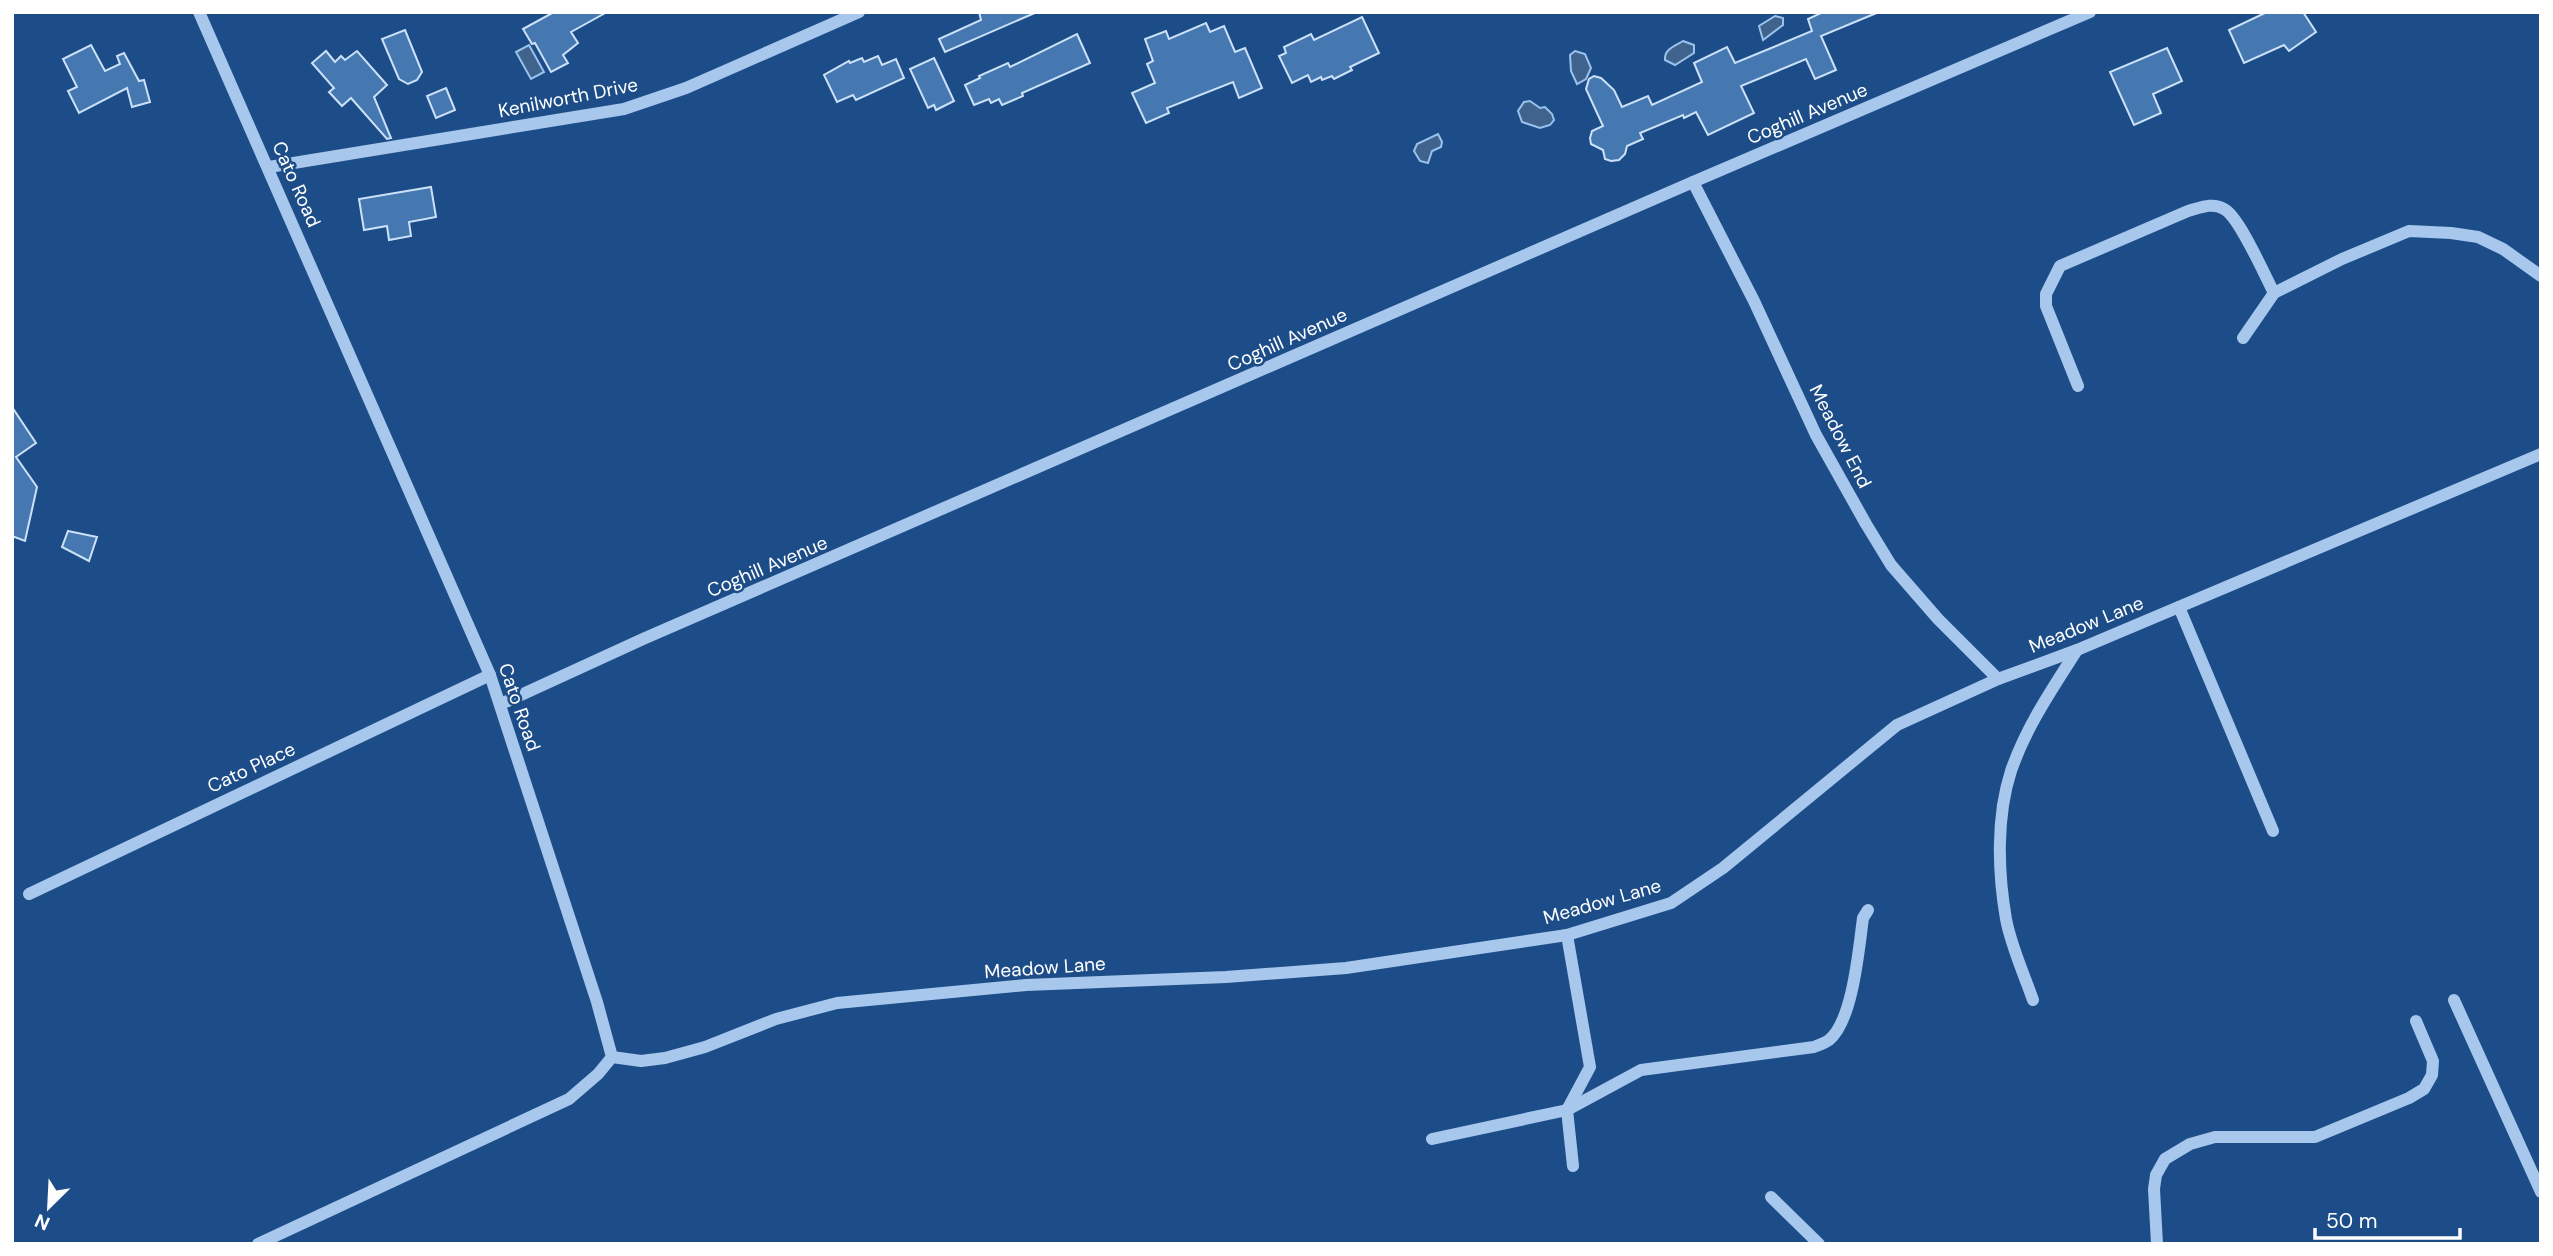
<svg xmlns="http://www.w3.org/2000/svg" width="2553" height="1256" font-family="'DM Sans',sans-serif">
	<style>
		.water { fill: #40638e; stroke: #9ac2ed; stroke-width: 2 }
		.building { fill: #4577b1; stroke: #cce1f8; stroke-width: 2 }
		.lines { fill: none; stroke-linecap: round; stroke-linejoin: round }
		.minor { stroke: #a7c7ec; stroke-width: 12 }
		.labels { text-anchor: middle; stroke-width: 5; stroke-linejoin: round; paint-order: stroke }
		.street-label { font-size: 19px; fill: #fff; stroke: #1d4d88 }
	</style>
	<rect width="100%" height="100%" fill="#1d4d88"/>
	<g class="water">
		<path d="M1775 16 1783 18V25L1763 40 1759 26Z"/>
		<path d="M1683 41 1694 45V53L1675 65 1665 60C1664 49 1675 46 1683 41Z"/>
		<path d="M529 45 544 72 531 79 516 52Z"/>
		<path d="M1575 51 1585 54 1591 68 1586 79 1577 84 1571 71 1570 55Z"/>
		<path d="M1530 101 1540 108 1545 107 1552 114 1554 120 1550 125 1540 128 1522 122 1518 111 1524 102Z"/>
		<path d="M1438 134 1442 142 1441 147 1432 151 1428 163 1420 161 1414 151 1417 144Z"/>
	</g>
	<g class="building">
		<path d="M554 12H607L571 32 578 43 563 55 568 63 551 72 535 43 532 44 523 29Z"/>
		<path d="M979 12H1037L945 52 939 39 981 20Z"/>
		<path d="M1823 12H1879L1821 36 1836 70 1815 79 1806 59 1741 86 1754 113 1708 135 1696 112 1684 118 1683 115 1640 133 1643 139 1627 146 1625 154 1619 160 1611 161 1605 159 1603 150 1591 144 1590 138 1592 131 1603 126 1586 89 1589 79 1594 76 1601 78 1614 90 1622 107 1648 96 1652 105 1702 82 1694 63 1727 47 1735 63 1812 31 1808 19Z"/>
		<path d="M2267 12H2303L2316 32 2289 51 2284 45 2244 63 2229 30Z"/>
		<path d="M1362 17 1379 53 1350 67 1352 70 1334 79 1332 76 1322 80 1321 77 1311 82 1308 75 1292 83 1279 56 1286 53 1284 47 1311 34 1314 40Z"/>
		<path d="M1206 23 1210 32 1224 26 1235 52 1245 48 1262 88 1239 98 1233 82 1167 108 1169 113 1146 123 1132 93 1155 83 1147 64 1153 61 1145 39 1166 31 1169 39Z"/>
		<path d="M405 30 422 72 417 80 408 84 399 79 382 39Z"/>
		<path d="M1077 34 1090 63 1022 93 1023 96 1002 105 999 99 991 103 989 99 974 105 965 85 980 78 979 76 1008 63 1010 67Z"/>
		<path d="M91 45 105 71 120 64 117 56 124 53 139 81 144 80 150 102 132 107 127 88 79 113 68 91 77 87 63 59Z"/>
		<path d="M2167 48 2182 81 2153 94 2161 113 2134 125 2110 72Z"/>
		<path d="M326 51 335 62 341 56 345 60 357 51 387 85 374 97 391 138 387 139 351 98 342 106 329 92 334 88 312 63Z"/>
		<path d="M878 56 882 65 896 59 904 78 856 100 853 95 837 102 824 75 849 61 850 63 862 58 864 62Z"/>
		<path d="M934 58 954 101 936 110 934 105 928 108 910 69Z"/>
		<path d="M446 88 455 110 436 118 427 96Z"/>
		<path d="M431 187 436 217 409 222 411 236 389 240 387 226 364 230 359 199Z"/>
		<path d="M12 407 36 443 16 457 37 487 25 541 12 536Z"/>
		<path d="M68 531 97 537 89 561 62 547Z"/>
	</g>
	<g class="lines">
		<g class="minor">
			<path d="M199 12 490 675 597 1002 612 1057 598 1074 569 1099 258 1244"/>
			<path d="M269 167 624 109 686 88 859 12"/>
			<path d="M1693 182 1754 301 1816 435 1866 524 1891 565 1938 619 1998 679"/>
			<path d="M2243 338 2274 293 2342 259 2409 231 2451 233 2478 237 2503 249 2541 276"/>
			<path d="M2078 386 2046 306V294L2060 266 2188 211C2200 208 2212 202 2224 209 2239 216 2265 276 2274 293"/>
			<path d="M2179 607 2273 831"/>
			<path d="M501 704 643 639 1693 182 2090 12"/>
			<path d="M29 894 490 675"/>
			<path d="M1567 935 1590 1067 1567 1110 1573 1166"/>
			<path d="M2033 1000C2024 974 2011 946 2006 919 1998 873 1996 817 2011 771 2026 727 2052 689 2077 650"/>
			<path d="M2454 1000 2541 1192"/>
			<path d="M612 1057 641 1061 665 1058 705 1047 776 1019 837 1003 1026 985 1226 977 1346 968 1567 935 1671 903 1723 868 1897 725 1998 679 2077 650 2541 454"/>
			<path d="M1432 1139 1567 1110 1641 1070 1814 1047C1819 1045 1825 1043 1829 1040 1853 1021 1859 947 1863 918L1868 910"/>
			<path d="M1771 1197 1819 1244"/>
			<path d="M2157 1244 2154 1189 2156 1175 2165 1159 2190 1144 2215 1137H2315L2409 1098 2424 1089 2432 1075 2433 1061 2416 1021"/>
		</g>
	</g>
	<g class="labels">
		<g class="street-label">
			<text transform="translate(568 97) rotate(-11)" y="7">Kenilworth Drive</text>
			<text transform="translate(1807 113) rotate(-23)" y="7">Coghill Avenue</text>
			<text transform="translate(297 184) rotate(66)" y="7">Cato Road</text>
			<text transform="translate(1287 339) rotate(-24)" y="7">Coghill Avenue</text>
			<text transform="translate(1841 436) rotate(63)" y="7">Meadow End</text>
			<text transform="translate(767 566) rotate(-23)" y="7">Coghill Avenue</text>
			<text transform="translate(2086 624) rotate(-22)" y="7">Meadow Lane</text>
			<text transform="translate(520 707) rotate(71)" y="7">Cato Road</text>
			<text transform="translate(251 767) rotate(-25)" y="7">Cato Place</text>
			<text transform="translate(1602 901) rotate(-16)" y="7">Meadow Lane</text>
			<text transform="translate(1045 967) rotate(-4)" y="7">Meadow Lane</text>
		</g>
	</g>
	<rect width="2553" height="1256" fill="none" stroke="#ffffff" stroke-width="28"/>
	<g transform="translate(49 1207) rotate(204)" stroke="#1d4d88" stroke-width="5" paint-order="stroke">
	<path d="M0-5L12 26L0 18L-12 26Z" fill="#ffffff"/>
	<text y="-10" font-size="19" font-weight="bold" text-anchor="middle" fill="#ffffff">N</text>
	</g>
	<path d="M2315 1228v10h145v-10" fill="none" stroke="#ffffff" stroke-width="3.5"/>
	<text x="2326" y="1228" font-size="21" fill="#ffffff" stroke="#1d4d88" stroke-width="5" paint-order="stroke">50 m</text>
</svg>
